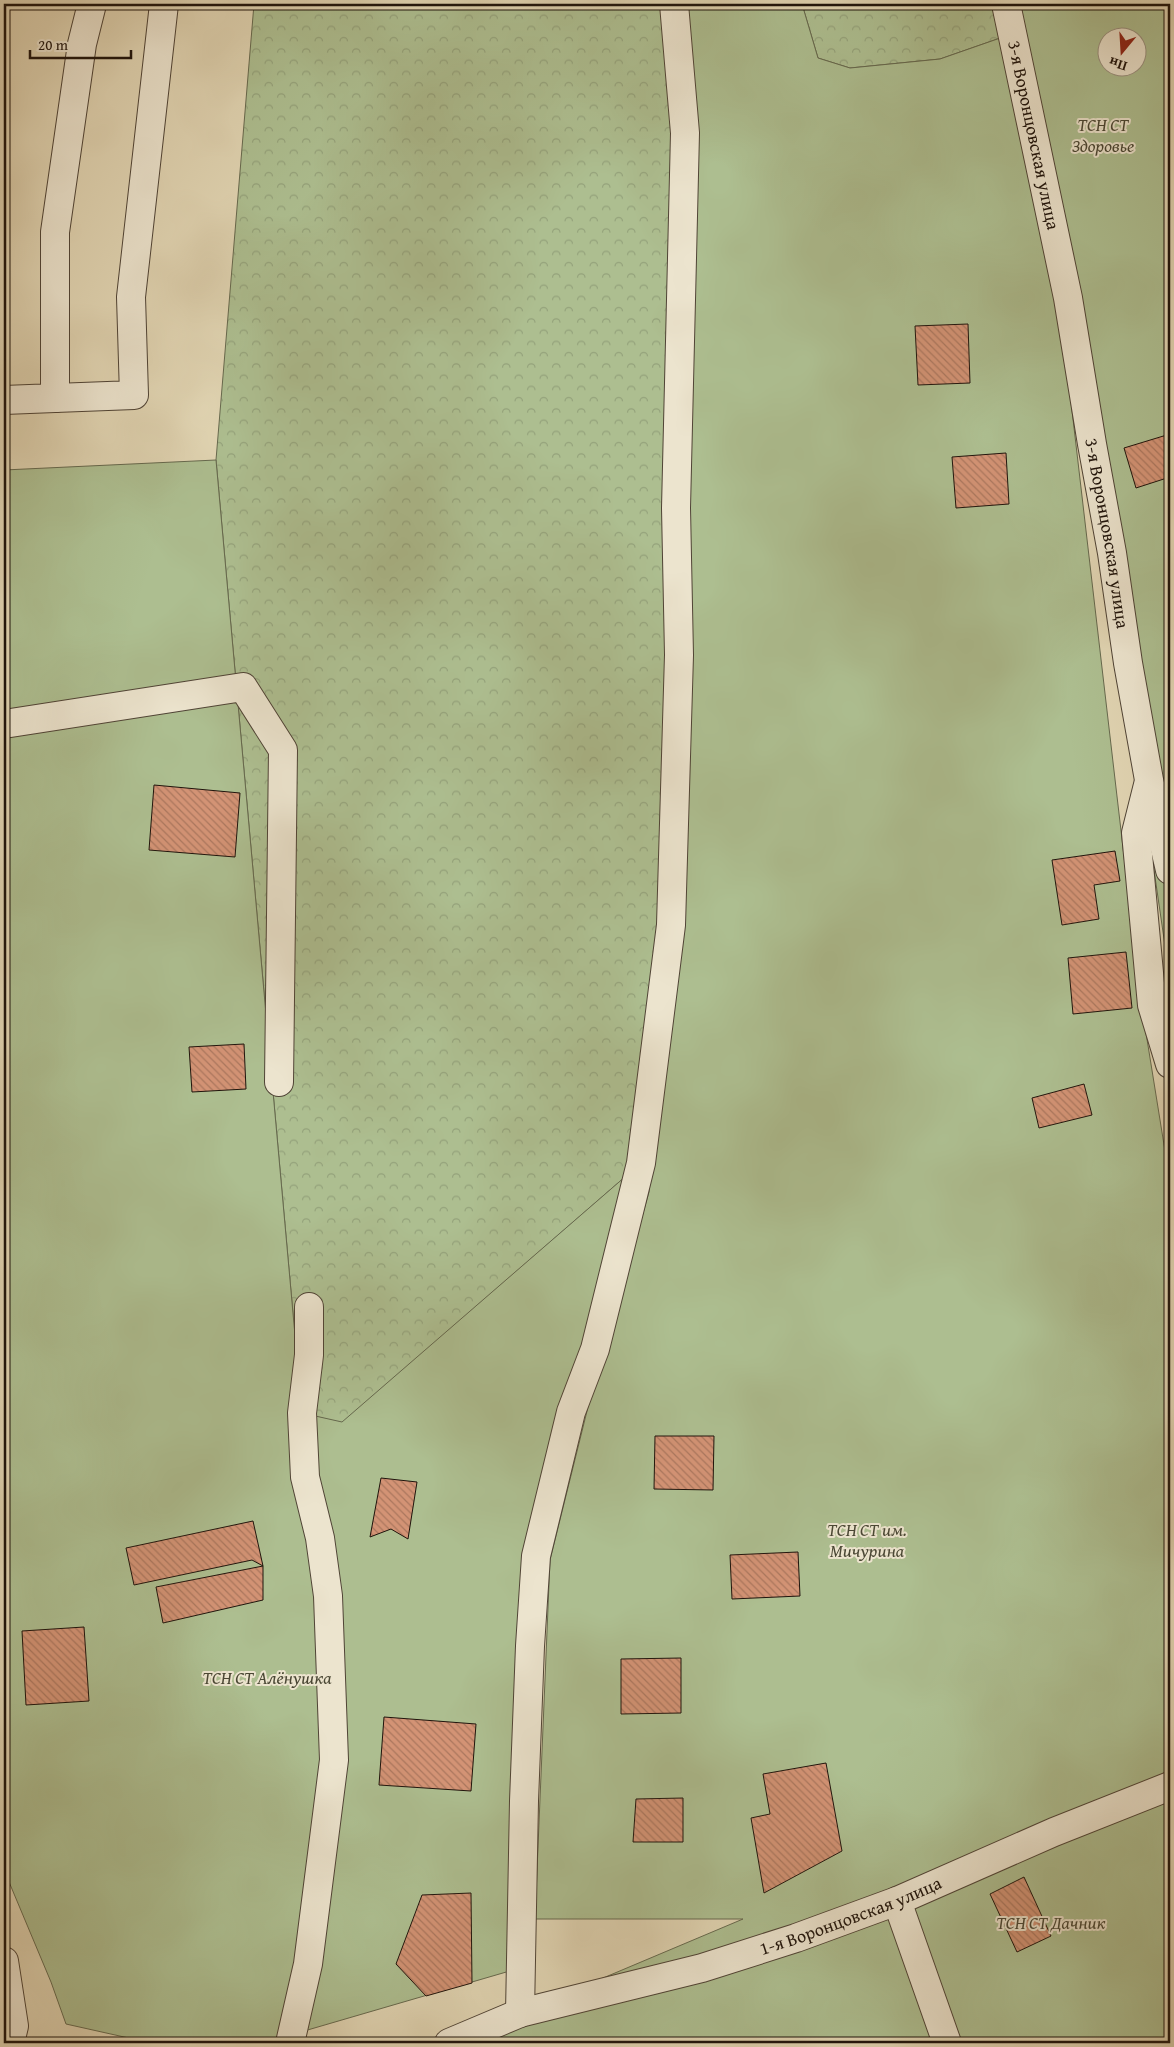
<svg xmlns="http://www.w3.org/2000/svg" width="1174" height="2047" font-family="'Gentium Book Plus',serif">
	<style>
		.forest { fill: url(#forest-crowns); stroke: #66694e }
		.green { fill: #adbe90; stroke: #66694e; fill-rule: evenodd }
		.building { fill: url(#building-back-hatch); stroke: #1f140c }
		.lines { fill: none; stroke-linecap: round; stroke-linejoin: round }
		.minor-casing { stroke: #504436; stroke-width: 30 }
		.minor { stroke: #ece4ce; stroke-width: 28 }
		.labels { text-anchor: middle; stroke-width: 4; stroke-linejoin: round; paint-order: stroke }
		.park-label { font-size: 18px; font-style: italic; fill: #4a4734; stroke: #ece4ce }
		.street-label { font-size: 18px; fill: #1f140c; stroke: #ece4ce }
	</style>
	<defs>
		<pattern id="forest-crowns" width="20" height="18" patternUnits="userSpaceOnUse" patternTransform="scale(1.25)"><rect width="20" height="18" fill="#adbe90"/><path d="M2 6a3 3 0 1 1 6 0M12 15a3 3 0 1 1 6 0" fill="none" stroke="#94a27b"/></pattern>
		<pattern id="building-back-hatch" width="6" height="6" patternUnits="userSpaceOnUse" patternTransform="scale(1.25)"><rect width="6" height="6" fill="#d39375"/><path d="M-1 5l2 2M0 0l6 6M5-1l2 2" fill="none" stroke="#ab775e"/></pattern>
	</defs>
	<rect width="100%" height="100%" fill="#e1d5b3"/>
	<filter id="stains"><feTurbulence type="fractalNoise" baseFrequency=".004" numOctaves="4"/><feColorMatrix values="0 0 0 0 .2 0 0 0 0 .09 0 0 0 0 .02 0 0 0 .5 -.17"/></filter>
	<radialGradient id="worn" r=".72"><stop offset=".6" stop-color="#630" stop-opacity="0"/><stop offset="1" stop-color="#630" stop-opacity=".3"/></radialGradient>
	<g class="forest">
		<path d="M254 4H681L679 655 641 1163 342 1423 302 1413 216 460Z"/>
		<path d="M802 4H1005L1006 36 940 59 850 68 818 58Z"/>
	</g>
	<g class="green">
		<path d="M681 4H802L818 58 850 68 940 59 1006 36 1059 299 1141 1002 1170 1182V2043H449L743 1919H535L550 1560 588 1407 649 1192 671 925Z"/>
		<path d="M1006 4H1170V980L1092 444ZM1106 38H1136V68H1106Z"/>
		<path d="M216 460 302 1413 342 1422 641 1163 552 1490 520 1968 263 2043H151L66 2024 51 1982 4 1870V470Z"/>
	</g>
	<g class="building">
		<path d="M968 324 970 383 918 385 915 326Z"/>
		<path d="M1170 434V477L1136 488 1124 448Z"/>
		<path d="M1006 453 1009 504 956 508 952 457Z"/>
		<path d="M154 785 240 793 235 857 149 850Z"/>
		<path d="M1115 851 1120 881 1094 885 1099 919 1062 925 1052 860Z"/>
		<path d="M1126 952 1132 1008 1073 1014 1068 958Z"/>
		<path d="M244 1044 246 1089 192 1092 189 1047Z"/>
		<path d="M1084 1084 1092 1115 1039 1128 1032 1098Z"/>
		<path d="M655 1436H714L713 1490 654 1489Z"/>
		<path d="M381 1478 417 1482 408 1539 391 1529 370 1537Z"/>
		<path d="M253 1521 263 1566 252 1560 134 1585 126 1548Z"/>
		<path d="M798 1552 800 1596 732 1599 730 1555Z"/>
		<path d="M263 1566V1600L163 1623 156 1587Z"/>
		<path d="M84 1627 89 1701 26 1705 22 1631Z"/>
		<path d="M681 1658V1713L621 1714V1659Z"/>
		<path d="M384 1717 476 1724 471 1791 379 1785Z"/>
		<path d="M826 1763 842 1851 764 1893 751 1818 770 1814 763 1774Z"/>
		<path d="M683 1798V1842H633L636 1799Z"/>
		<path d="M1024 1877 1051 1936 1017 1952 990 1894Z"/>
		<path d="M471 1893 472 1983 426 1996 396 1964 422 1895Z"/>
	</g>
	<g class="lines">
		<g class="minor-casing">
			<g id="minor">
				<path id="s1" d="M1006 4 1068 298 1092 444 1112 553 1128 663 1149 780 1170 870"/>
				<path d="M55 398 134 395 131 297 164 4"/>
				<path d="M4 400 55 398V232L82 44 92 4"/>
				<path d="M4 724 243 687 283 750 279 1082"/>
				<path d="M1148 785 1136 833 1152 1005 1170 1064"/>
				<path d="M897 1901 947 2043"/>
				<path d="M4 1961 14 2026 10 2043"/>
				<path d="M520 2013 524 1801 530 1646 536 1556 571 1412 595 1349 641 1163 671 925 679 655 676 508 685 133 674 4"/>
				<path d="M290 2043 308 1964 334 1760 328 1596 320 1538 305 1477 302 1413 309 1355V1307"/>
				<path id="s2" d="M449 2043 520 2013 702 1968 796 1938 897 1901 1054 1832 1170 1786"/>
			</g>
		</g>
		<use href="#minor" class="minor"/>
	</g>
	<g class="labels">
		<g class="park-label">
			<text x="1103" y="131">ТСН СТ<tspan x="1103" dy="21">Здоровье</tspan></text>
			<text x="867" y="1536">ТСН СТ им.<tspan x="867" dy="21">Мичурина</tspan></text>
			<text x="267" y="1684">ТСН СТ Алёнушка</text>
			<text x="1051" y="1929">ТСН СТ Дачник</text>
		</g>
		<g class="street-label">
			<text dy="6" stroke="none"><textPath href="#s1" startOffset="134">3-я Воронцовская улица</textPath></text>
			<text dy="6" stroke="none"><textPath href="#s1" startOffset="539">3-я Воронцовская улица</textPath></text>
			<text dy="6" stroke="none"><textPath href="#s2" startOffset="422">1-я Воронцовская улица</textPath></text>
		</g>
	</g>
	<rect width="1174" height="2047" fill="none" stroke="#e1d5b3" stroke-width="20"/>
	<rect x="5" y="5" width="1164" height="2037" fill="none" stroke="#1f140c" stroke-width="2.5"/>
	<rect x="10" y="10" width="1154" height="2027" fill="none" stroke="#1f140c"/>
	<g transform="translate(1122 52) rotate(198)"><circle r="24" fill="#ece4ce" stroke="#9a9180"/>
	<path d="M0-4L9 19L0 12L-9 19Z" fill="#8f2418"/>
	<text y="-8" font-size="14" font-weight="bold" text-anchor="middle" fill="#1f140c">Пн</text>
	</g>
	<path d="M30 50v8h101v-8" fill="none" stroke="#1f140c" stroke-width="2.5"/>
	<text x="38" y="50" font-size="15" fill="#1f140c" stroke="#ece4ce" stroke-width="4" paint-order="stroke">20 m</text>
	<rect width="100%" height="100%" filter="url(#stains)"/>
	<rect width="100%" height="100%" fill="url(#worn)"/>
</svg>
